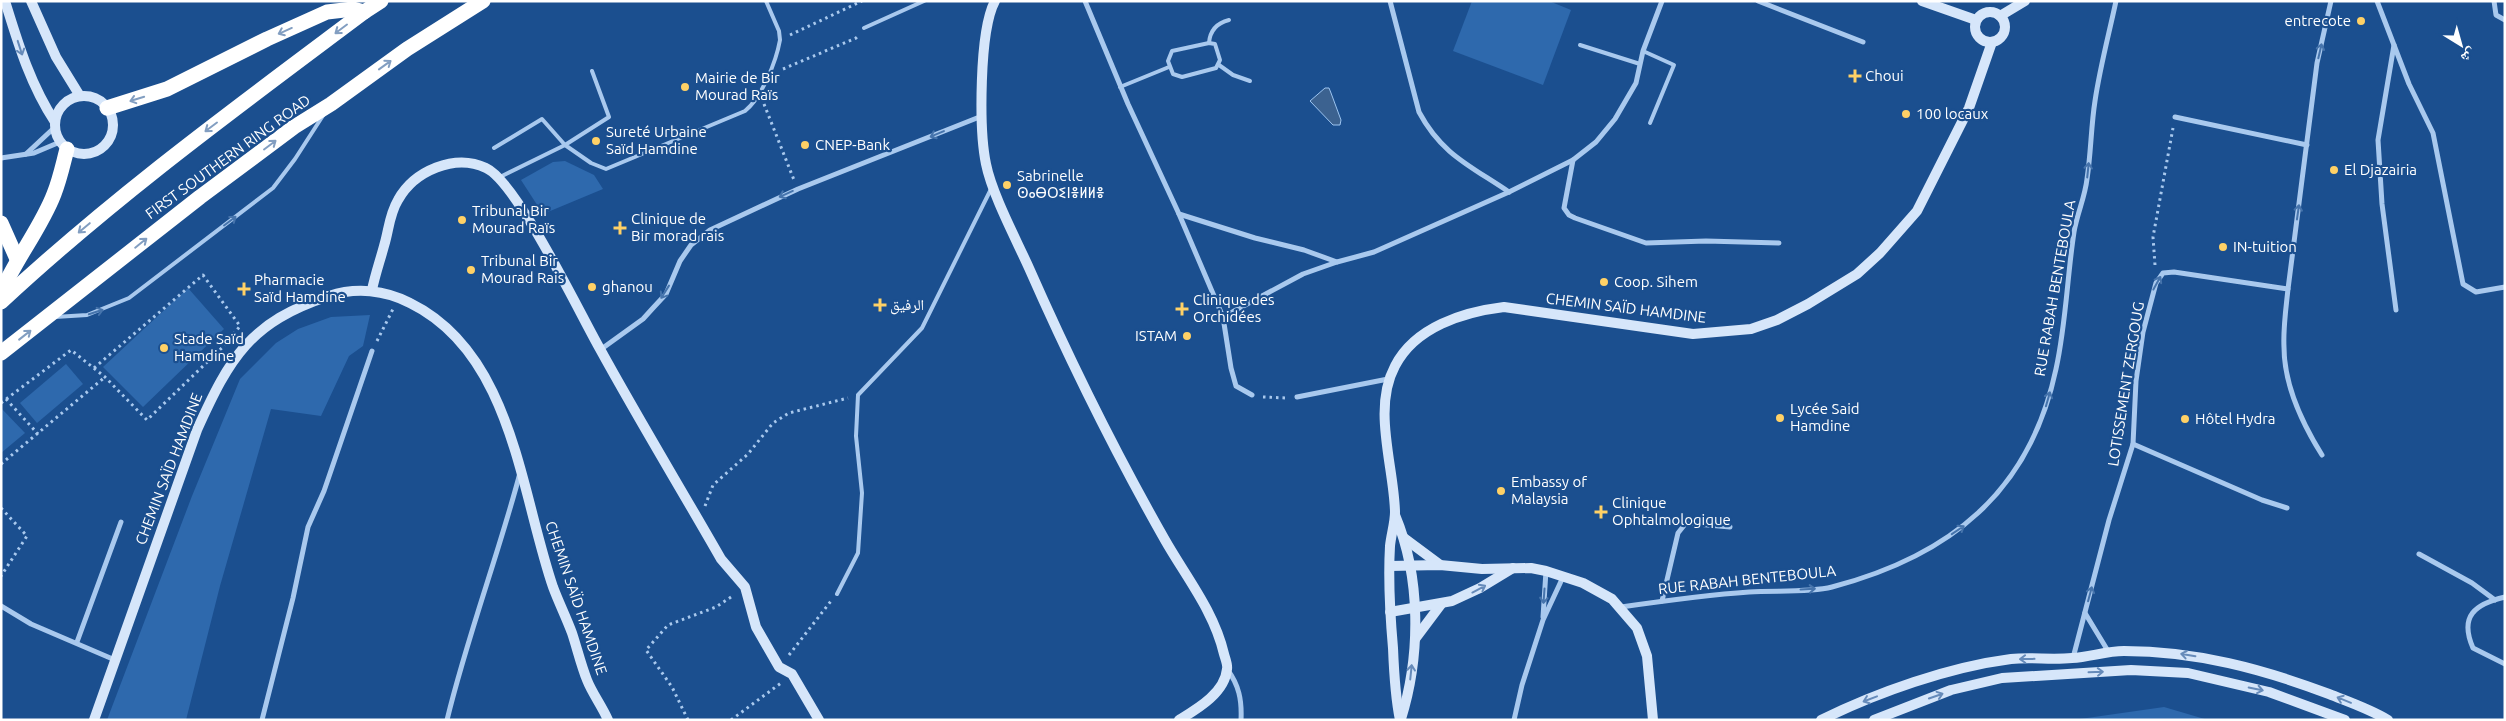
<svg xmlns="http://www.w3.org/2000/svg" width="2506" height="721" font-family="Ubuntu,'Noto Naskh Arabic','Noto Sans Tifinagh',sans-serif">
	<style>
		.green { fill: #2e69ad }
		.water { fill: #3c6290; stroke: #9cc4f0 }
		.lines { fill: none; stroke-linecap: round; stroke-linejoin: round }
		.path { stroke: #a9c9ee; stroke-width: 3; stroke-dasharray: 2.5 4; stroke-linecap: butt }
		.lane { stroke: #a9c9ee; stroke-width: 4 }
		.street { stroke: #a9c9ee; stroke-width: 5 }
		.secondary { stroke: #d6e6fa; stroke-width: 10 }
		.highway { stroke: #fff; stroke-width: 15 }
		.oneway { stroke: #829ec1 }
		.oneway2 { stroke: #668bba }
		.oneway3 { stroke: #4674ac }
		.poi-dot { fill: #ffd166; stroke: #1b4f8f; stroke-width: 2 }
		.labels { text-anchor: middle; stroke-width: 4.5; stroke-linejoin: round; paint-order: stroke }
		.poi-label { font-size: 15px; fill: #fff; stroke: #1b4f8f; text-anchor: start }
		.street-label { font-size: 15px; fill: #fff; stroke: #1b4f8f }
	</style>
	<rect width="100%" height="100%" fill="#1b4f8f"/>
	<g class="green">
		<path d="M1472 1H1549L1571 10 1543 85 1453 51Z"/>
		<path d="M565 161 594 175 603 189 543 214 521 180 553 162Z"/>
		<path d="M188 288 224 329 143 407 103 367Z"/>
		<path d="M370 315 363 346 349 356 321 416 271 409 220 586 186 720H107L192 496 240 379 276 343 298 329 331 317Z"/>
		<path d="M66 364 83 384 37 423 20 403Z"/>
		<path d="M1 408 25 433 1 453Z"/>
		<path d="M2164 707 2208 720H2073Z"/>
	</g>
	<path class="water" d="M1325 88H1329L1331 93 1341 120 1340 125H1333L1310 101Z"/>
	<g class="lines">
		<g class="path">
			<path d="M790 35 862 1"/>
			<path d="M783 69 856 38 859 35"/>
			<path d="M764 104 794 180"/>
			<path d="M2155 265 2153 237 2173 128"/>
			<path d="M377 341 393 309"/>
			<path d="M94 368 203 275 240 326 230 339"/>
			<path d="M1263 397 1287 398"/>
			<path d="M6 399 38 434"/>
			<path d="M1 403 71 350 105 377 147 420 230 340"/>
			<path d="M1 464 105 377"/>
			<path d="M705 506 713 485 748 454 773 423 789 413 848 398"/>
			<path d="M1 508 27 536 1 576"/>
			<path d="M789 655 831 601"/>
			<path d="M688 720 672 687 646 650 668 625 716 607 734 595"/>
			<path d="M731 720 781 683"/>
		</g>
		<g class="lane">
			<path d="M864 28 924 1"/>
			<path d="M1209 43 1215 44 1220 60 1216 68 1182 77 1173 74 1168 61 1172 51Z"/>
			<path d="M1209 43C1210 30 1217 23 1229 20"/>
			<path d="M1580 45 1640 64"/>
			<path d="M1643 51 1674 65 1650 123"/>
			<path d="M1219 65 1233 75 1250 81"/>
			<path d="M592 71 609 117 565 145 591 163 606 169 745 111C762 97 776 62 780 40L779 31 766 1"/>
			<path d="M1120 87 1169 67"/>
			<path d="M494 148 542 119 565 145 500 177"/>
			<path d="M55 317 87 315 129 298 273 188 295 159 324 114"/>
			<path d="M837 594 858 553 862 493 856 436 858 395 922 328 991 189"/>
		</g>
		<g class="street">
			<path d="M1085 1 1128 104 1179 214 1255 238 1304 250 1337 262 1374 252 1509 192 1573 160 1596 142 1615 119 1636 83 1643 51 1662 1"/>
			<path d="M1390 1 1419 112C1442 155 1471 166 1509 192"/>
			<path d="M1758 1 1863 42"/>
			<path d="M2377 1 2409 84 2433 133 2463 284 2476 292 2505 287"/>
			<path d="M2494 1 2496 15 2505 20"/>
			<path d="M2394 45 2378 140 2382 204 2396 310"/>
			<path d="M2175 117 2307 145"/>
			<path d="M26 154 55 127"/>
			<path d="M1 158 34 153 60 142"/>
			<path d="M1573 160 1564 208 1569 215 1575 218 1646 243 1706 241 1779 243"/>
			<path d="M1179 214 1223 317 1231 368 1236 386 1252 395"/>
			<path d="M2288 289C2286 308 2283 328 2284 347 2284 386 2302 423 2322 455"/>
			<path d="M1223 317 1303 274 1337 262"/>
			<path d="M600 350 643 319 653 308 666 294 680 261 691 245 710 230 798 189 982 116"/>
			<path d="M1297 397 1388 379"/>
			<path d="M2133 444 2262 500 2287 508"/>
			<path d="M2419 554 2472 583 2495 600"/>
			<path d="M2505 597C2475 604 2459 616 2473 648L2505 664"/>
			<path d="M1662 601 1678 533 1686 523 1730 527"/>
			<path d="M1 606 31 624 115 660"/>
			<path d="M1621 607C1663 601 1706 595 1749 592 1774 590 1808 593 1832 587 1950 556 2030 492 2056 369 2066 324 2067 278 2074 232 2077 214 2085 197 2087 179 2091 153 2091 126 2095 101 2100 67 2109 34 2116 1"/>
			<path d="M2085 613 2108 651"/>
			<path d="M1543 617 1546 571"/>
			<path d="M77 642 121 522"/>
			<path d="M2073 658 2109 520 2133 444 2136 381 2143 332 2156 283 2163 273 2174 272 2288 289 2317 63 2331 1"/>
			<path d="M1227 669C1239 685 1242 700 1241 720"/>
			<path d="M262 720 293 598 308 527 324 491 372 351"/>
			<path d="M447 720C467 637 498 556 520 473"/>
			<path d="M1514 720 1522 685 1543 620 1563 577"/>
		</g>
		<g class="secondary">
			<path d="M5 1C18 43 30 84 55 122"/>
			<path d="M31 1 56 57 80 96"/>
			<path d="M995 1C979 31 979 130 986 164 992 194 1016 239 1029 268 1070 361 1115 452 1165 540 1186 577 1214 611 1224 654 1225 658 1228 665 1227 669 1225 693 1197 709 1179 720"/>
			<path d="M1922 1 1976 20"/>
			<circle cx="1990" cy="27" r="15"/>
			<path d="M2000 16 2025 1"/>
			<circle cx="84" cy="125" r="29"/>
			<path d="M372 290C375 275 380 261 384 246 389 230 389 215 398 200 414 171 455 153 486 168 517 182 580 314 600 349 639 420 681 489 721 559L745 587 756 627 779 667 792 674 819 720"/>
			<path d="M1395 515C1421 577 1421 655 1401 719"/>
			<path d="M1404 538 1439 564"/>
			<path d="M1390 566 1440 565 1482 569 1531 568 1546 571 1583 583 1612 599 1637 628 1647 656 1653 720"/>
			<path d="M1390 612 1452 601 1480 588 1513 568"/>
			<path d="M1415 639 1442 603"/>
			<path d="M94 720 197 430C230 357 250 322 329 296 356 287 385 290 410 303 512 353 520 490 553 587 559 603 566 617 572 633 577 648 581 665 587 680 592 693 602 706 608 720"/>
			<path d="M1400 720C1395 696 1394 673 1393 648 1390 614 1388 580 1390 546 1391 535 1395 523 1395 512 1394 466 1372 409 1395 366 1415 327 1463 312 1504 307L1693 334 1751 329 1777 320 1808 304 1857 274 1880 253 1917 211 1969 108 1992 42"/>
			<path d="M1821 720C1878 692 1949 667 2011 659 2031 657 2052 660 2072 658 2090 657 2106 651 2124 651 2196 651 2263 669 2329 694 2349 702 2370 709 2388 720"/>
			<path d="M1874 720 1951 690 2002 678 2131 670 2188 673 2269 692 2345 720"/>
		</g>
		<g class="highway">
			<path d="M107 108 167 89 267 39 327 12 353 9 364 12"/>
			<path d="M1 223 17 259"/>
			<path d="M1 293C16 258 41 228 54 194 60 179 63 164 67 149"/>
			<path d="M1 302C115 196 240 105 364 12L381 1"/>
			<path d="M1 353 200 197 294 127 331 104 407 49 483 1"/>
		</g>
	</g>
	<defs><path id="oneway-shaft" d="M-6 0H5M1.5-3L5.5 0L1.5 3" fill="none" stroke-width="1.6" stroke-linecap="round" stroke-linejoin="round" transform="scale(1.25)"/></defs>
	<g class="oneway">
		<use href="#oneway-shaft" transform="translate(341 29) rotate(143)"/>
		<use href="#oneway-shaft" transform="translate(285 31) rotate(156)"/>
		<use href="#oneway-shaft" transform="translate(385 65) rotate(-36)"/>
		<use href="#oneway-shaft" transform="translate(137 99) rotate(163)"/>
		<use href="#oneway-shaft" transform="translate(211 127) rotate(143)"/>
		<use href="#oneway-shaft" transform="translate(270 145) rotate(-37)"/>
		<use href="#oneway-shaft" transform="translate(84 228) rotate(140)"/>
		<use href="#oneway-shaft" transform="translate(141 243) rotate(-39)"/>
		<use href="#oneway-shaft" transform="translate(25 335) rotate(-38)"/>
	</g>
	<g class="oneway2">
		<use href="#oneway-shaft" transform="translate(20 48) rotate(72)"/>
		<use href="#oneway-shaft" transform="translate(1479 589) rotate(-28)"/>
		<use href="#oneway-shaft" transform="translate(2188 655) rotate(-171)"/>
		<use href="#oneway-shaft" transform="translate(2027 659) rotate(179)"/>
		<use href="#oneway-shaft" transform="translate(1411 672) rotate(-84)"/>
		<use href="#oneway-shaft" transform="translate(2096 672) rotate(-2)"/>
		<use href="#oneway-shaft" transform="translate(2256 689) rotate(12)"/>
		<use href="#oneway-shaft" transform="translate(1936 696) rotate(-19)"/>
		<use href="#oneway-shaft" transform="translate(1870 699) rotate(159)"/>
		<use href="#oneway-shaft" transform="translate(2344 700) rotate(-158)"/>
	</g>
	<g class="oneway3">
		<use href="#oneway-shaft" transform="translate(2320 51) rotate(-77)"/>
		<use href="#oneway-shaft" transform="translate(937 134) rotate(157)"/>
		<use href="#oneway-shaft" transform="translate(2088 170) rotate(-84)"/>
		<use href="#oneway-shaft" transform="translate(786 194) rotate(156)"/>
		<use href="#oneway-shaft" transform="translate(2298 212) rotate(-82)"/>
		<use href="#oneway-shaft" transform="translate(230 221) rotate(-37)"/>
		<use href="#oneway-shaft" transform="translate(2157 283) rotate(-61)"/>
		<use href="#oneway-shaft" transform="translate(665 292) rotate(122)"/>
		<use href="#oneway-shaft" transform="translate(96 312) rotate(-18)"/>
		<use href="#oneway-shaft" transform="translate(2048 399) rotate(-74)"/>
		<use href="#oneway-shaft" transform="translate(1958 530) rotate(-34)"/>
		<use href="#oneway-shaft" transform="translate(1808 589) rotate(-3)"/>
		<use href="#oneway-shaft" transform="translate(2090 594) rotate(-75)"/>
		<use href="#oneway-shaft" transform="translate(1544 596) rotate(94)"/>
	</g>
	<g class="poi-dot">
		<circle cx="2361" cy="21" r="5"/>
		<path d="M1852.5 68.5h5v5h5v5h-5v5h-5v-5h-5v-5h5z"/>
		<circle cx="685" cy="87" r="5"/>
		<circle cx="1906" cy="114" r="5"/>
		<circle cx="596" cy="141" r="5"/>
		<circle cx="805" cy="145" r="5"/>
		<circle cx="2334" cy="170" r="5"/>
		<circle cx="1007" cy="185" r="5"/>
		<circle cx="462" cy="220" r="5"/>
		<path d="M617.5 220.5h5v5h5v5h-5v5h-5v-5h-5v-5h5z"/>
		<circle cx="2223" cy="247" r="5"/>
		<circle cx="471" cy="270" r="5"/>
		<circle cx="1604" cy="282" r="5"/>
		<circle cx="592" cy="287" r="5"/>
		<path d="M241.5 281.5h5v5h5v5h-5v5h-5v-5h-5v-5h5z"/>
		<path d="M877.5 297.5h5v5h5v5h-5v5h-5v-5h-5v-5h5z"/>
		<path d="M1179.5 301.5h5v5h5v5h-5v5h-5v-5h-5v-5h5z"/>
		<circle cx="1187" cy="336" r="5"/>
		<circle cx="164" cy="348" r="5"/>
		<circle cx="1780" cy="418" r="5"/>
		<circle cx="2185" cy="419" r="5"/>
		<circle cx="1501" cy="491" r="5"/>
		<path d="M1598.5 504.5h5v5h5v5h-5v5h-5v-5h-5v-5h5z"/>
	</g>
	<g class="labels">
		<g class="poi-label">
			<text x="2351" y="26" text-anchor="end">entrecote</text>
			<text x="1865" y="81">Choui</text>
			<text x="695" y="83">Mairie de Bir<tspan x="695" dy="17">Mourad Raïs</tspan></text>
			<text x="1916" y="119">100 locaux</text>
			<text x="606" y="137">Sureté Urbaine<tspan x="606" dy="17">Saïd Hamdine</tspan></text>
			<text x="815" y="150">CNEP-Bank</text>
			<text x="2344" y="175">El Djazairia</text>
			<text x="1017" y="181">Sabrinelle<tspan x="1017" dy="17">ⵙⴰⴱⵔⵉⵏⴻⵍⵍⴻ</tspan></text>
			<text x="472" y="216">Tribunal Bir<tspan x="472" dy="17">Mourad Raïs</tspan></text>
			<text x="631" y="224">Clinique de<tspan x="631" dy="17">Bir morad rais</tspan></text>
			<text x="2233" y="252">IN-tuition</text>
			<text x="481" y="266">Tribunal Bir<tspan x="481" dy="17">Mourad Rais</tspan></text>
			<text x="254" y="285">Pharmacie<tspan x="254" dy="17">Saïd Hamdine</tspan></text>
			<text x="1614" y="287">Coop. Sihem</text>
			<text x="602" y="292">ghanou</text>
			<text x="1193" y="305">Clinique des<tspan x="1193" dy="17">Orchidées</tspan></text>
			<text x="890" y="310">الرفيق</text>
			<text x="1177" y="341" text-anchor="end">ISTAM</text>
			<text x="174" y="344">Stade Saïd<tspan x="174" dy="17">Hamdine</tspan></text>
			<text x="1790" y="414">Lycée Said<tspan x="1790" dy="17">Hamdine</tspan></text>
			<text x="2195" y="424">Hôtel Hydra</text>
			<text x="1511" y="487">Embassy of<tspan x="1511" dy="17">Malaysia</tspan></text>
			<text x="1612" y="508">Clinique<tspan x="1612" dy="17">Ophtalmologique</tspan></text>
		</g>
		<g class="street-label">
			<text transform="translate(228 157) rotate(-36)" y="5">FIRST SOUTHERN RING ROAD</text>
			<text transform="translate(2055 288) rotate(-80)" y="5">RUE RABAH BENTEBOULA</text>
			<text transform="translate(1626 308) rotate(7)" y="5">CHEMIN SAÏD HAMDINE</text>
			<text transform="translate(2126 384) rotate(-81)" y="5">LOTISSEMENT ZERGOUG</text>
			<text transform="translate(169 469) rotate(-69)" y="5">CHEMIN SAÏD HAMDINE</text>
			<text transform="translate(1747 580) rotate(-6)" y="5">RUE RABAH BENTEBOULA</text>
			<text transform="translate(576 598) rotate(71)" y="5">CHEMIN SAÏD HAMDINE</text>
		</g>
	</g>
	<rect width="2506" height="721" fill="none" stroke="#ffffff" stroke-width="5"/>
	<g transform="translate(2461 45) rotate(143)" stroke="#1b4f8f" stroke-width="4" paint-order="stroke">
	<path d="M0-4L9 19L0 12L-9 19Z" fill="#ffffff"/>
	<text y="-8" font-size="14" font-weight="bold" text-anchor="middle" fill="#ffffff">ش</text>
	</g>
</svg>
